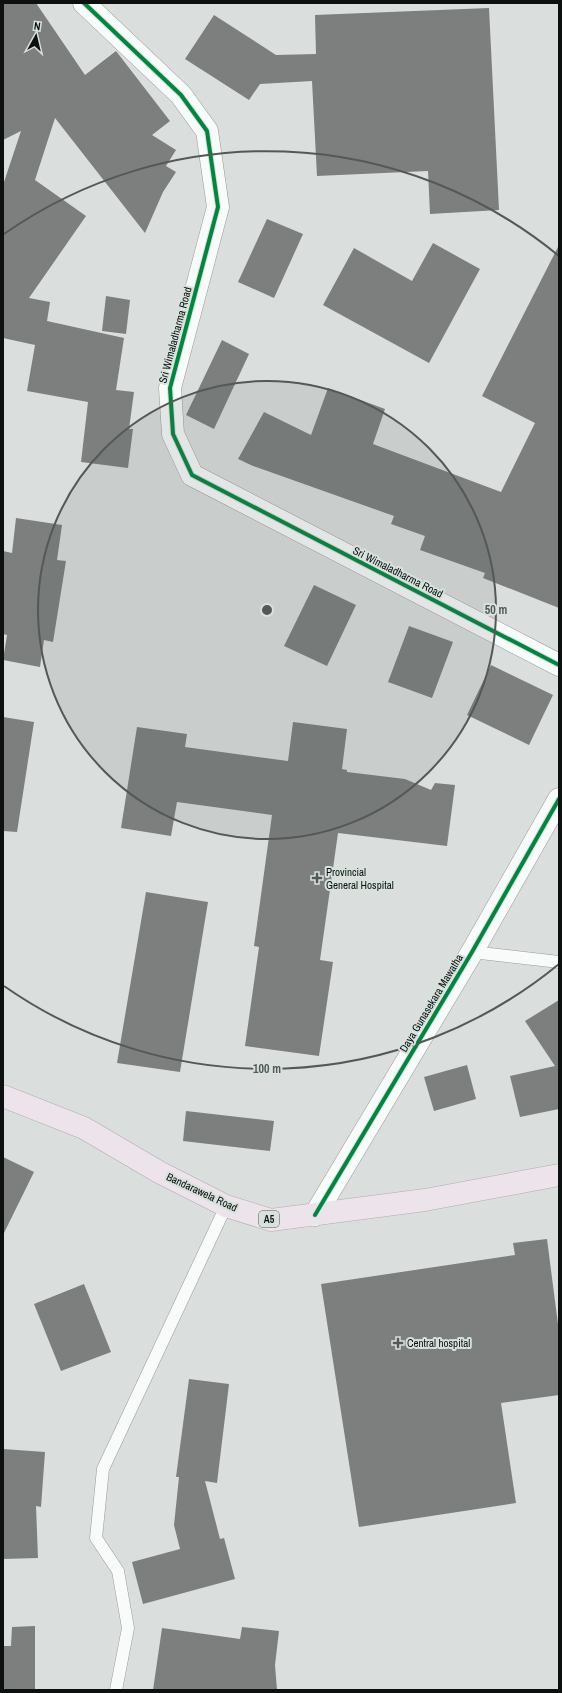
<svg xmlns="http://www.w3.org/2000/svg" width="562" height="1693" font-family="'Archivo Narrow',sans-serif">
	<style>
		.building { fill: #7c7f7e }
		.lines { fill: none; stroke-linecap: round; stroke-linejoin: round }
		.lane-casing { stroke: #979b9a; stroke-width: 13 }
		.street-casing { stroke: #979b9a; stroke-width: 23 }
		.secondary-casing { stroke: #979b9a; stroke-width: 23 }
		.highway-casing { stroke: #b2aab0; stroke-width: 23 }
		.lane { stroke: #f9fafa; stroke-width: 12 }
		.street { stroke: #f9fafa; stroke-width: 22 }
		.secondary { stroke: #f9fafa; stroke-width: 22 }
		.highway { stroke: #ede3ea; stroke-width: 22 }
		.cycleway-casing { stroke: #d7e2dd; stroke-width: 6 }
		.cycleway { stroke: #00873e; stroke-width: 4 }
		.ring { fill: none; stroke: #545856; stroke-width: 2 }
		.poi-dot { fill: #545856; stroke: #d7e2dd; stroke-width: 1.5 }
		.labels { text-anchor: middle; stroke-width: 4; stroke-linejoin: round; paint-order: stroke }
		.shield { fill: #d7e2dd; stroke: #494f4c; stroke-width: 1 }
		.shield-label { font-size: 10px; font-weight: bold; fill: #0c100e }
		.street-label { font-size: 11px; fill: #0c100e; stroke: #d7e2dd }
		.poi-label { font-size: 11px; fill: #0c100e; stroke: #d7e2dd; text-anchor: start }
		.centre { fill: #545856; stroke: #d7e2dd; stroke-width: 2 }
		.ring-label { font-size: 12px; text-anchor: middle; font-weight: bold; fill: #545856; stroke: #d7e2dd; stroke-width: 4; stroke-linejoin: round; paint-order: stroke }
	</style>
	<rect width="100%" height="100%" fill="#dadfdd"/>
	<g class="building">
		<path d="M3 3H36L85 75 116 51 170 121 152 135 176 150 166 166 176 172 163 192 145 233 55 118 35 180 86 216 29 298 50 302 47 321 124 338 116 390 134 392 129 429H133L128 468 81 462 88 402 27 391 35 345 3 338V185L21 131 3 140Z"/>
		<path d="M489 8 499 210 430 214 428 171 317 176 312 81 260 84 249 100 185 59 214 15 276 55 316 54 315 15Z"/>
		<path d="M267 219 303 234 274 298 238 282Z"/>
		<path d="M433 243 480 269 429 363 323 305 354 248 412 281Z"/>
		<path d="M559 245V608L483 578 485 573 420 550 425 536 391 524 394 516 253 466 238 459 264 412 311 435 328 388 385 409 373 444 501 492 535 423 482 396Z"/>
		<path d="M106 296 130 300 126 334 102 331Z"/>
		<path d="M222 340 249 354 214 429 186 415Z"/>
		<path d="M16 518 62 525 57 560 66 561 53 642 44 640 40 667 3 660 7 635 3 634V551L12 553Z"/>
		<path d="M314 585 356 605 327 666 284 646Z"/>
		<path d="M409 626 453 642 432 698 388 682Z"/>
		<path d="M491 665 553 695 529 745 467 715Z"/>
		<path d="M3 717 34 722 17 832 3 831Z"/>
		<path d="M293 722 347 729 342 769 347 770V772L405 779 431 790 435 783 455 785 447 846 338 833 320 960 333 962 319 1056 245 1046 259 947 254 946 272 815 177 802 171 836 121 828 137 727 187 734 185 747 288 761Z"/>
		<path d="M146 892 208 902 180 1072 117 1063Z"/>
		<path d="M559 1000V1109L520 1117 510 1076 555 1066 525 1021Z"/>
		<path d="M467 1065 476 1099 434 1111 424 1077Z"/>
		<path d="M186 1111 274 1121 270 1151 183 1141Z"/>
		<path d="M3 1157 34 1172 3 1235Z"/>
		<path d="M547 1239 559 1332V1395L501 1403 516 1503 359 1527 321 1284 515 1255 513 1243Z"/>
		<path d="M84 1284 111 1352 61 1371 34 1304Z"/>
		<path d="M189 1379 229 1384 217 1483 205 1481 220 1539 224 1538 235 1579 143 1604 132 1562 180 1549 174 1525 179 1477H176Z"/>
		<path d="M3 1449 45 1452 41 1507 36 1506 38 1558 3 1559Z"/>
		<path d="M35 1626V1690H3V1646H11L12 1627Z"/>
		<path d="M242 1627 279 1631 275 1665 277 1690H153L162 1628 240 1639Z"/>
	</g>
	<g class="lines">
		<g class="lane-casing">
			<g id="lane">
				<path d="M472 952 559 962"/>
				<path d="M116 1690 128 1628 118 1571 96 1538 103 1469 226 1206"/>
			</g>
		</g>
		<g class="street-casing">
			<path id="street" d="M84 3 181 95 207 131 218 207 170 388 173 434 192 475 559 665"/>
		</g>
		<g class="secondary-casing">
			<path id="secondary" d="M315 1215 472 952 559 799"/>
		</g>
		<g class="highway-casing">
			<path id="highway" d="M3 1096 84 1128 159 1172 226 1206 271 1220 425 1200 559 1175"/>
		</g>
		<use href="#lane" class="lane"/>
		<use href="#street" class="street"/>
		<use href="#secondary" class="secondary"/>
		<use href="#highway" class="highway"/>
		<g class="cycleway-casing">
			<g id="cycleway">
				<path d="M84 3 181 95 207 131 218 207 170 388 173 434 192 475 559 665"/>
				<path d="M315 1215 472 952 559 799"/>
			</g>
		</g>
		<use href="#cycleway" class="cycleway"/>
	</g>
	<circle cx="267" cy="610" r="229" fill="#545856" fill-opacity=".12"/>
	<g class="ring">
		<circle cx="267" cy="610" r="229"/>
		<path d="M559 964A459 459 0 0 1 4 986M4 234A459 459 0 0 1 559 256"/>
	</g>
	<g class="poi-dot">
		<path d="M315 872h4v4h4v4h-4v4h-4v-4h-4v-4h4z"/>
		<path d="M396 1337h4v4h4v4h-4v4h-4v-4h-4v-4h4z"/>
	</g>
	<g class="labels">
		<rect class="shield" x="259" y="1211" width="20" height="16" rx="3"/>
		<g class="shield-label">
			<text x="269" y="1223">A5</text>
		</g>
		<g class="street-label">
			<text transform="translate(175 335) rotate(-75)" y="4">Sri Wimaladharma Road</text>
			<text transform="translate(398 572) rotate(27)" y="4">Sri Wimaladharma Road</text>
			<text transform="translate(431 1003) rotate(-59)" y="4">Daya Gunasekara Mawatha</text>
			<text transform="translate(202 1192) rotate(25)" y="4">Bandarawela Road</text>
		</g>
		<g class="poi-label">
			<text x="326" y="876">Provincial<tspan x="326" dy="13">General Hospital</tspan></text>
			<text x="407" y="1347">Central hospital</text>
		</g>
	</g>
	<circle cx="267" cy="610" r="6" class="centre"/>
	<g class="ring-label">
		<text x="496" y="614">50 m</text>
		<text x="267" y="1073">100 m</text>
	</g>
	<rect width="562" height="1693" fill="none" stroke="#0c100e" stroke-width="8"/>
	<g transform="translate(36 36) rotate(8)" stroke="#d7e2dd" stroke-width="3" paint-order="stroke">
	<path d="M0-3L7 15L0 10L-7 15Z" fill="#0c100e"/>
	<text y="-6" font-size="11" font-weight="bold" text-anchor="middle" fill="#0c100e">N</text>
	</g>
</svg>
